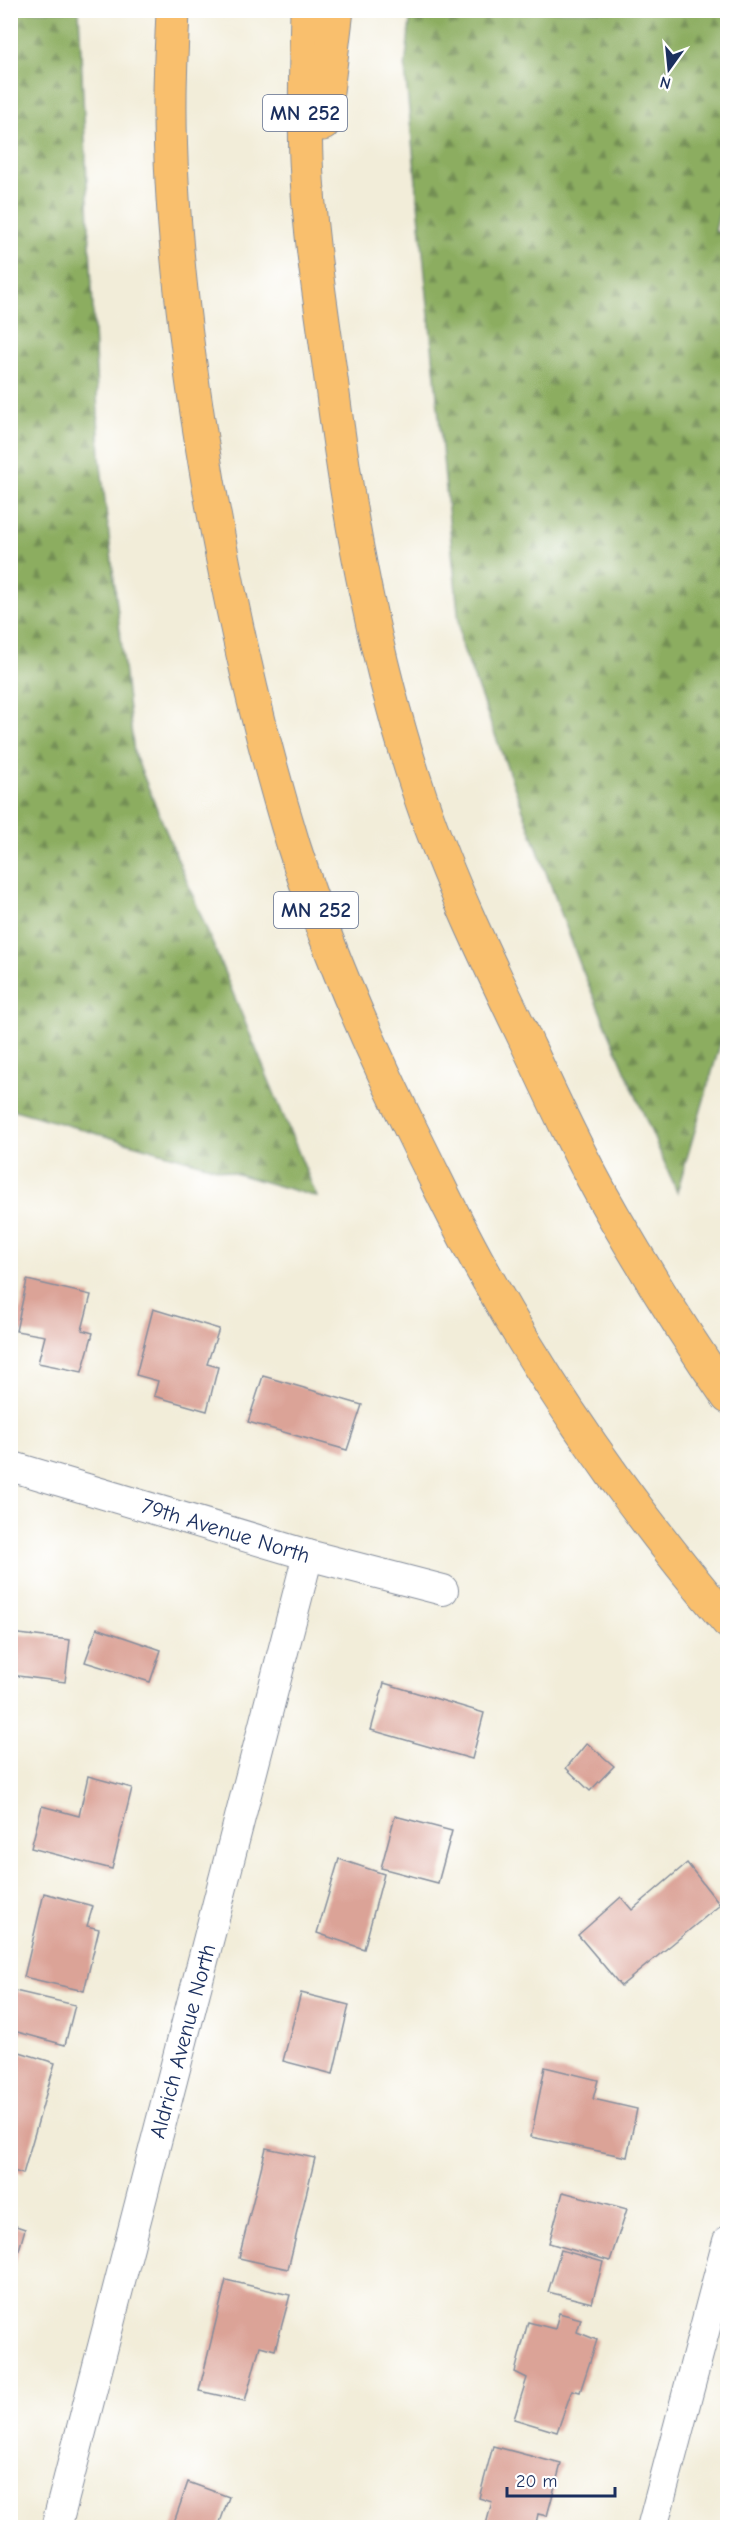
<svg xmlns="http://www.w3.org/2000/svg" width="738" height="2538" font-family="'Comic Neue',sans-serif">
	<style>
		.forest { fill: url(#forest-firs); stroke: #546e60; stroke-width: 1.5 }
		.building { fill: #dba397 }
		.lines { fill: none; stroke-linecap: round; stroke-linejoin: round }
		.minor-casing { stroke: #868e9c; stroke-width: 32 }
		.trunk-casing { stroke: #868e9c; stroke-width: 35 }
		.minor { stroke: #fff; stroke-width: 30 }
		.trunk { stroke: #f9bf6d; stroke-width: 33 }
		.labels { text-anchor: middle; stroke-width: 4.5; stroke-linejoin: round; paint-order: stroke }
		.shield { fill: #fff; stroke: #5f6d8e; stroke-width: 1.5 }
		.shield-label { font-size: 21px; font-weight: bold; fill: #1b2f5e }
		.street-label { font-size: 22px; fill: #1b2f5e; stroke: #fff }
	</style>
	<defs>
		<pattern id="forest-firs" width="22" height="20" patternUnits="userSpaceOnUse" patternTransform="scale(1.5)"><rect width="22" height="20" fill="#8cad61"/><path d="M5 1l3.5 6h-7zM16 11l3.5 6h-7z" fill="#728d53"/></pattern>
	</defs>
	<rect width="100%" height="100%" fill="#fff"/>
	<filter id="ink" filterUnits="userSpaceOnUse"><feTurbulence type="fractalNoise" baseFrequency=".0167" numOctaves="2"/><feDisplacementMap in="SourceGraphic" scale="12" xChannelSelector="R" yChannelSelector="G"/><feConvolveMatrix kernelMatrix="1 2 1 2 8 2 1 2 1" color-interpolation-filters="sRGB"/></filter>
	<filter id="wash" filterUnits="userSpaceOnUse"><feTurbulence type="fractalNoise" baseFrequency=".008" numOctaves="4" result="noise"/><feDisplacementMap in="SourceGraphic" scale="24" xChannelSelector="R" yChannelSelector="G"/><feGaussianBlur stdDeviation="1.35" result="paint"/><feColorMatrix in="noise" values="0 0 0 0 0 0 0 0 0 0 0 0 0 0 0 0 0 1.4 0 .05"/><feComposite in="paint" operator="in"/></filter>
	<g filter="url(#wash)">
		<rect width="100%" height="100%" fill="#f2edd9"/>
		<g class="forest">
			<path d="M10 11H79L100 457 134 753 317 1197 11 1109Z"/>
			<path d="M411 11H727L728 178 715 231 728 235 727 1021 677 1192 581 967 461 643 405 69Z"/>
		</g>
		<g id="blocks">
			<g class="building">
				<path d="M27 1280 91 1295 82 1330 93 1333 82 1372 38 1363 45 1336 16 1331Z"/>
				<path d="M153 1309 219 1329 207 1364 218 1367 207 1411 154 1396 158 1381 136 1375Z"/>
				<path d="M263 1376 362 1405 347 1450 248 1422Z"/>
				<path d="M97 1628 161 1650 150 1682 85 1662Z"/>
				<path d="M10 1633 70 1640 65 1682 10 1675Z"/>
				<path d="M384 1683 484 1713 472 1759 371 1730Z"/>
				<path d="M587 1743 614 1766 590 1791 566 1768Z"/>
				<path d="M88 1776 132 1788 112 1869 31 1848 42 1806 79 1816Z"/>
				<path d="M395 1816 452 1831 438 1883 381 1868Z"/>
				<path d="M339 1859 384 1874 364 1949 317 1933Z"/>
				<path d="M687 1863 720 1905 621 1986 578 1935 621 1897 632 1910Z"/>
				<path d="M44 1893 93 1906 87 1926 99 1929 84 1991 24 1977Z"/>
				<path d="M15 1991 75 2005 65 2045 10 2030Z"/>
				<path d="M301 1993 349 2005 333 2074 283 2061Z"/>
				<path d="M10 2049 55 2063 23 2174 10 2170Z"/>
				<path d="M545 2067 598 2080 593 2099 637 2109 627 2157 531 2137Z"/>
				<path d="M266 2148 315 2158 288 2269 239 2258Z"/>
				<path d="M563 2192 627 2209 610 2261 549 2243Z"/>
				<path d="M10 2224 25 2229 11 2278 10 2277Z"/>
				<path d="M561 2250 603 2262 592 2303 548 2292Z"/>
				<path d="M226 2280 290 2295 275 2350 260 2346 245 2401 199 2391Z"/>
				<path d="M559 2313 581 2319 577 2332 597 2340 580 2392 572 2390 557 2432 514 2419 527 2378 515 2372 528 2322 555 2329Z"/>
				<path d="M493 2446 561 2464 547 2516 538 2514 535 2528H485L492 2502 479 2498Z"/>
				<path d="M188 2482 229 2497 218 2528H172Z"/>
			</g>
		</g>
	</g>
	<g filter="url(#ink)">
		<use href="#blocks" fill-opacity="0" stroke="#868e9c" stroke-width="1.5"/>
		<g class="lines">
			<g class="minor-casing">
				<g id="minor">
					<path d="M10 1466 308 1555 443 1590"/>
					<path d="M56 2528 308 1555"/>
					<path d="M652 2528 728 2241"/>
				</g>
			</g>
			<g class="trunk-casing">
				<g id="trunk">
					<path d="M173 10C172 40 170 69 170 98 169 223 187 358 208 481 230 605 257 727 294 847 327 950 371 1050 419 1146 441 1190 462 1235 487 1278 555 1400 637 1515 728 1622"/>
					<path d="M307 10C306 60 304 109 306 159 309 232 321 306 331 379 349 521 375 663 421 799 449 881 486 958 524 1037 552 1097 580 1158 613 1215 649 1277 687 1338 728 1397"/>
					<path d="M323 124 337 10"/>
				</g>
			</g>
			<use href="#minor" class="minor"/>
			<use href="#trunk" class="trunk"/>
		</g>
	</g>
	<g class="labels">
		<g class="shield">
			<rect x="263" y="95" width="84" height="36" rx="4.5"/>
			<rect x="274" y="892" width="84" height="36" rx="4.5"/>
		</g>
		<g class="shield-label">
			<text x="305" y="120">MN 252</text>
			<text x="316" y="917">MN 252</text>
		</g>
		<g class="street-label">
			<text transform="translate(226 1530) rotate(17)" y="8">79th Avenue North</text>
			<text transform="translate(182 2041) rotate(-75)" y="8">Aldrich Avenue North</text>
		</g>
	</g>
	<rect width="738" height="2538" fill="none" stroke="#fff" stroke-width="36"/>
	<g transform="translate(669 69) rotate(195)" stroke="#ffffff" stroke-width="4.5" paint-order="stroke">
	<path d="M0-4.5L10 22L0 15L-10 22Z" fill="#1b2f5e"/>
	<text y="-9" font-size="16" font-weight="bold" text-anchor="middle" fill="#1b2f5e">N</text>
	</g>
	<path d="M507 2487v9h108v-9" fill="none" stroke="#1b2f5e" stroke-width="3"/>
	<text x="516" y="2487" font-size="18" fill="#1b2f5e" stroke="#ffffff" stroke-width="4.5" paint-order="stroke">20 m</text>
</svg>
